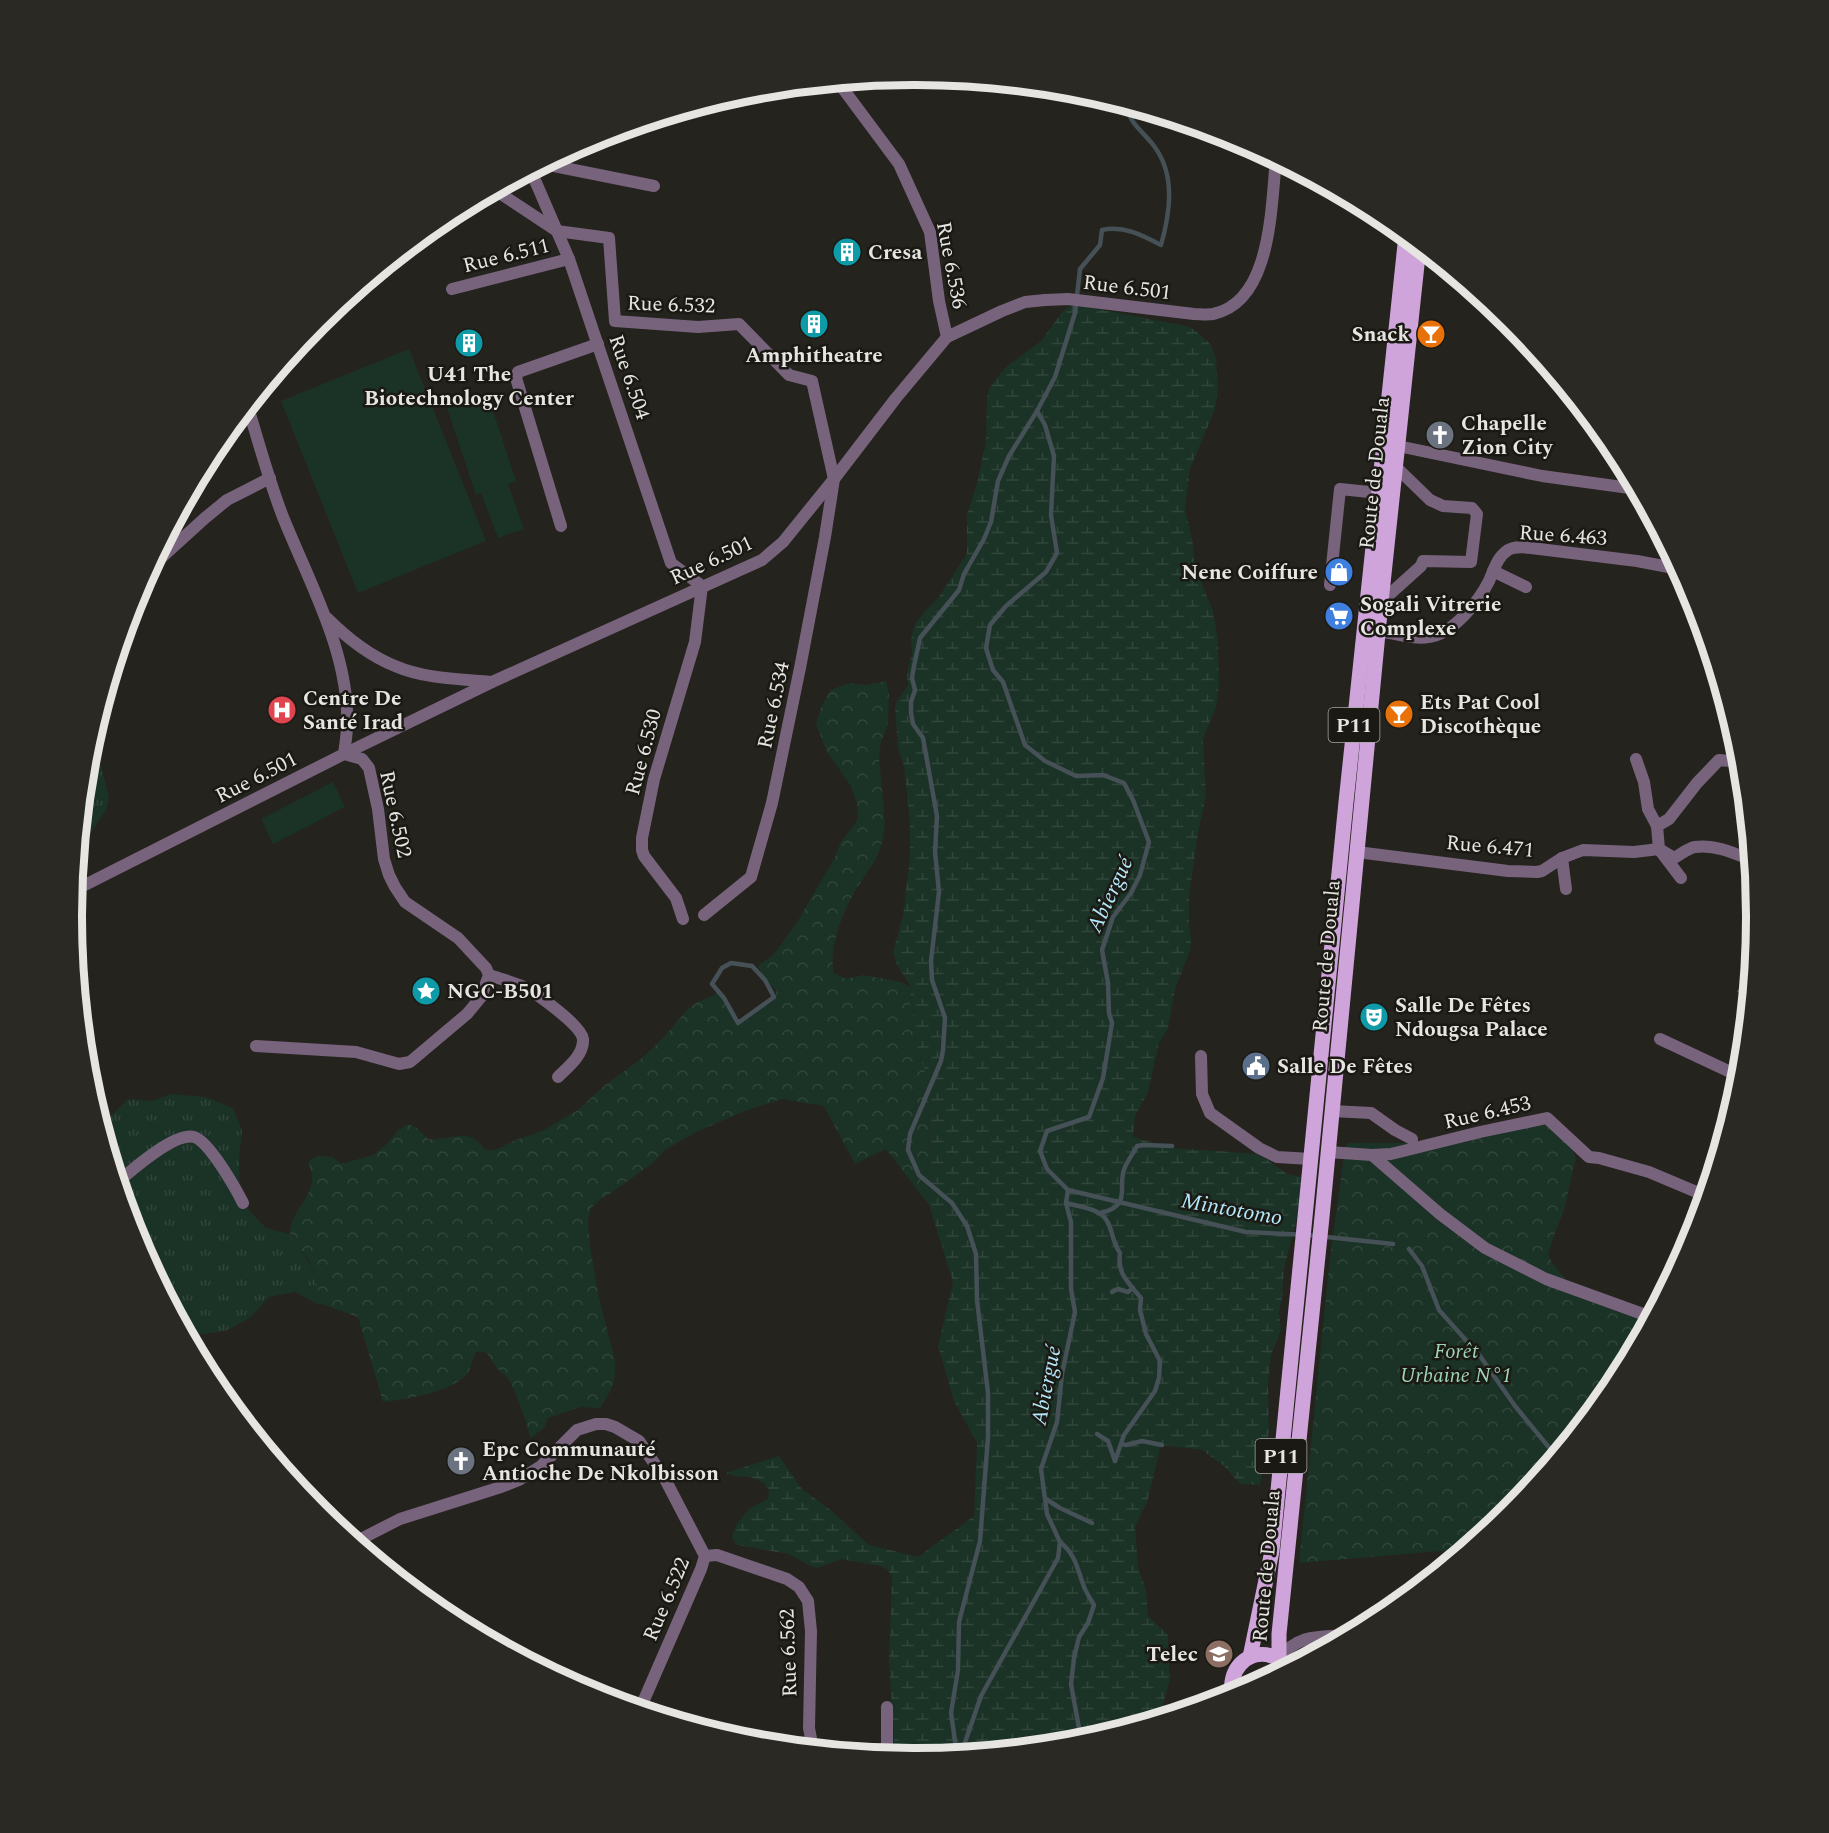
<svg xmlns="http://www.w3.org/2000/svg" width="1829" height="1833" font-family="Spectral,serif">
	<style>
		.grass { fill: url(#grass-tufts) }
		.forest { fill: url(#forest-crowns) }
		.wetland { fill: url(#wetland-marsh) }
		.garden { fill: #1b3226 }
		.water { fill: url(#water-ripples); stroke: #455156; stroke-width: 1.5 }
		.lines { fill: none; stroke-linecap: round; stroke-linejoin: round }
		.stream { stroke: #455156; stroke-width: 4.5 }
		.minor { stroke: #78637d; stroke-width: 12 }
		.tertiary { stroke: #78637d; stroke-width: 12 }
		.primary { stroke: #cea4da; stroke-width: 15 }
		.labels { text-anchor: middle; stroke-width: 5; stroke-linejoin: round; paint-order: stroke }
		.shield { fill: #1b1914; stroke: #a9a8a4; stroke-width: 1.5 }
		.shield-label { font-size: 20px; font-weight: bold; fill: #e6e5e1 }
		.poi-label { font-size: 21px; font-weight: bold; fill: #e6e5e1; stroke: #1b1914; text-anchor: start }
		.street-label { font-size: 21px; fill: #e6e5e1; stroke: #1b1914 }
		.park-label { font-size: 21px; font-style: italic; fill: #9cd4b5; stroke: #1b1914 }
		.water-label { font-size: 22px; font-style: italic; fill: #b4e8fa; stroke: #1b1914 }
		.rim { fill: none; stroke: #e6e5e1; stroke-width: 8 }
	</style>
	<defs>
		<pattern id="grass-tufts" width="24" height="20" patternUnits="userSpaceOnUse" patternTransform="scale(1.5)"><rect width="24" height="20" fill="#1b3226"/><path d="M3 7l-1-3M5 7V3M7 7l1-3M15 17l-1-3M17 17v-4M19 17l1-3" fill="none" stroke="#31463b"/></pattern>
		<pattern id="forest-crowns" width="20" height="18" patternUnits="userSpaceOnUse" patternTransform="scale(1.5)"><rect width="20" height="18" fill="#1b3226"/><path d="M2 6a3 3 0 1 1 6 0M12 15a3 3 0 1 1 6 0" fill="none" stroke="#31463b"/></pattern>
		<pattern id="wetland-marsh" width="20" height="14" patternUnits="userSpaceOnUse" patternTransform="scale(1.5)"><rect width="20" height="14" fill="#1b3226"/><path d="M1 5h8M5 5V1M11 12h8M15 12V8" fill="none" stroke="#31463b"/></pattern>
		<pattern id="water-ripples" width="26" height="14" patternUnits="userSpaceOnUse" patternTransform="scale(1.5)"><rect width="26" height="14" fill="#00121a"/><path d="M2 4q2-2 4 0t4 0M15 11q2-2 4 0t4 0" fill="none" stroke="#25343b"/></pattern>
	</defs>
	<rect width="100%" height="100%" fill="#25231d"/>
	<g class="grass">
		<path d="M90 746 96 747 109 797 106 810 83 844 79 845Z"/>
		<path d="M170 1094 206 1097 233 1108 242 1130 239 1159 240 1198 243 1204 266 1228 290 1234C293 1244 301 1249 306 1258 315 1270 318 1289 322 1304L319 1305 295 1292 269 1297 250 1318 226 1331 188 1336 136 1239 102 1125 128 1099 153 1101Z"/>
	</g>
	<g class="forest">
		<path d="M886 681 889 694 888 724 881 742 879 757 885 824C884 834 882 843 879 852 874 865 864 876 857 888 844 909 828 948 834 973L846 979 863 975 901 982 911 987 910 1004 913 1013 911 1024 928 1082 929 1205 886 1149 855 1164 824 1106 782 1099 745 1111 698 1131 665 1150 653 1163 611 1193 602 1198 591 1208 588 1221 590 1246 599 1298 615 1360C617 1380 611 1392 600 1408L580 1407 548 1418 544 1428 530 1438C528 1425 516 1392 509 1380 506 1375 500 1372 496 1367 489 1358 490 1350 476 1352 472 1358 472 1368 467 1374 450 1393 407 1399 383 1402L358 1317 322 1304C318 1290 315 1272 308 1259 303 1250 290 1244 290 1233 291 1207 323 1192 308 1163L310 1160 318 1156 333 1157 340 1163H345L373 1155 388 1143 398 1130 408 1124 417 1128 428 1139C452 1141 469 1125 485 1150H495L516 1140 544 1130 578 1110 604 1086 642 1058 665 1036 687 1010 696 1003 719 993C728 1002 732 1015 742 1022L746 1021 756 1011 776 998V990L764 978 758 966 773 955 796 924 834 859 841 842 856 822 858 814 857 804 851 786 827 752 816 724 822 705 831 690 849 683 866 685Z"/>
		<path d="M1547 1120 1570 1145 1576 1158 1564 1210 1555 1233 1548 1254 1552 1262 1572 1289 1608 1308 1649 1322 1615 1385 1510 1512 1465 1549 1299 1563 1329 1267 1345 1147 1348 1143H1410Z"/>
	</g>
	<path class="wetland" d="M1073 304 1186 326 1195 330 1211 345 1216 359 1218 390 1215 409 1190 469 1185 509 1193 545 1195 567 1213 611 1218 641 1219 685 1216 707 1205 734 1203 742 1206 795 1199 828 1189 895V926L1191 939 1190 950 1175 990 1168 1028 1159 1043 1148 1092 1135 1116 1133 1137 1172 1148 1259 1154 1287 1174 1302 1177 1301 1202 1284 1269 1282 1298 1279 1313 1281 1330 1271 1355 1268 1384 1269 1432 1260 1485 1240 1484 1224 1466 1202 1450 1161 1445 1148 1499 1135 1527 1138 1567 1146 1590 1148 1616 1168 1635 1169 1671 1171 1676 1159 1719 1079 1743 914 1759 895 1757 889 1663 892 1576 887 1569 880 1566 841 1559 818 1568 808 1565 789 1554 736 1545 732 1537 736 1525 749 1509 768 1499 769 1490C757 1471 743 1481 726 1473L779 1456 802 1489 833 1512 869 1545 918 1557 974 1516 977 1443 954 1401 938 1346 953 1282 929 1205 928 1082 911 1024 913 1013 910 1004 911 987 897 965 893 952 903 916 910 856V823L904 766 898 748 895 706 898 699 908 685 907 672 912 655 911 640 914 626 925 611 939 597 967 553V515L977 483 986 442 987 397 990 387 1007 366 1041 341 1063 311Z"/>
	<g class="garden">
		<path d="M409 349 486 541 358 593 281 401Z"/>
		<path d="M488 395 516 481 508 484 524 529 498 538 481 493 476 495 447 408Z"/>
		<path d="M333 782 345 807 273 844 261 819Z"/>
	</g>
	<path class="water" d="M1751 975 1749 999 1738 991Z"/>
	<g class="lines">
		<g class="stream">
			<path d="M731 963 752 966 765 980 774 997 738 1023 724 998 712 984 722 968Z"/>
			<path d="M1068 1190 1246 1232 1308 1235 1393 1244"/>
			<path d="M1066 1203C1079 1207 1100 1208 1107 1221 1113 1231 1112 1242 1120 1253 1117 1274 1128 1282 1141 1298L1140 1310 1146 1334 1160 1361 1159 1378 1155 1391 1124 1435 1115 1461"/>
			<path d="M1100 1213C1134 1206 1116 1186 1125 1167 1128 1160 1133 1154 1137 1146L1144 1145 1172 1146"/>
			<path d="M1409 1249 1422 1266 1439 1310 1480 1356 1515 1406 1556 1456"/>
			<path d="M1112 1292 1118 1289 1128 1292 1133 1288"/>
			<path d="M1097 1434 1108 1441 1115 1461"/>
			<path d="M1121 1444 1126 1445 1142 1441 1162 1445"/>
			<path d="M1046 1499 1060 1508 1092 1523"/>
			<path d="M1060 1542C1075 1554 1077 1567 1083 1584 1085 1591 1090 1598 1094 1605L1088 1623 1079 1637 1074 1658 1071 1684 1081 1739 1079 1743"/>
			<path d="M1094 1738 1098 1737"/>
			<path d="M961 1754 981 1696 1058 1558 1060 1542 1047 1514 1041 1469 1057 1422 1062 1374 1075 1312 1071 1289V1222L1066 1203 1068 1190 1047 1169 1040 1151 1047 1131 1089 1117 1103 1078 1112 1023 1109 1013 1108 983 1102 950 1113 917 1131 893 1140 875 1149 842 1133 800 1124 783 1103 775 1076 776 1045 761 1025 745 1003 682 993 670 986 648 990 625 1006 606 1046 572 1057 553 1051 515 1054 456 1045 425 1037 411"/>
			<path d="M957 1755 951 1713 958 1670 959 1622 980 1541 988 1437V1393L977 1300 976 1254 967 1226 952 1203 919 1175 908 1150 910 1134 941 1061 943 1050 945 1018 932 980 931 961 939 892 935 852 937 816 923 738 913 724 911 713V702L915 690 912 678 914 666 920 638 959 590 964 574 984 539 991 522 998 481 1009 456 1037 411 1055 377 1075 313 1080 269 1100 245 1102 230C1123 225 1142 235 1161 245 1170 213 1176 175 1154 146 1141 129 1132 127 1125 104"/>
		</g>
		<g class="minor">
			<path d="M838 82 899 164 930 232 939 301 947 337"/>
			<path d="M544 164 654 186"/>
			<path d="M531 171 569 259 671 563 702 586 695 642 654 779 642 838V850L644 856 676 898 683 919"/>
			<path d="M495 190 557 231 609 238 615 321 698 327 739 324 789 375 812 381 834 479 825 537 800 668 772 803 751 877 704 915"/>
			<path d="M452 289 569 259"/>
			<path d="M248 407C259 444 269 481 283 517 309 582 350 654 347 726 347 735 345 745 344 754L362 759 369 768 378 809 384 859 389 875 395 887 405 902 458 938 486 968 489 975 481 997 467 1014 410 1062 399 1064 356 1052 256 1046"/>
			<path d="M1398 446 1542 476 1637 489"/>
			<path d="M561 526 516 378 518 372 598 344"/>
			<path d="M150 568 205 518 227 500 270 478"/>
			<path d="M1493 571 1526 587"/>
			<path d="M1330 585 1340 489 1379 493"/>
			<path d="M1381 602 1421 566 1423 561 1471 562 1477 514 1472 508 1443 506 1430 500 1396 467"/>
			<path d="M327 618C347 638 370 656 395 666 425 679 460 679 492 682"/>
			<path d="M1378 631C1393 633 1415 640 1429 637 1453 634 1479 601 1489 581 1494 570 1497 557 1508 550 1515 546 1523 547 1531 548L1637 561 1679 569"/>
			<path d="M1636 759 1644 782 1648 809 1657 826"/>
			<path d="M1357 852 1508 871 1537 872 1542 871 1562 858 1583 850 1634 852 1659 849 1674 858C1680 855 1688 848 1695 847 1714 844 1734 853 1751 860"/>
			<path d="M1562 858 1566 889"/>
			<path d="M1681 878 1659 849 1657 826 1669 819 1697 783 1719 760 1742 762"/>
			<path d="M489 975C501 979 513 982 524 987 537 994 581 1025 583 1039 584 1055 568 1067 558 1077"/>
			<path d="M1660 1039 1741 1077"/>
			<path d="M1201 1056 1202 1094 1210 1113 1259 1148 1277 1157 1311 1159"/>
			<path d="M1332 1111 1371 1113 1395 1130 1412 1139"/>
			<path d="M1328 1152 1372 1155 1391 1154 1480 1132 1547 1118 1589 1157 1599 1158 1649 1172 1706 1196"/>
			<path d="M1372 1155 1440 1214 1485 1248 1546 1279 1651 1317"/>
			<path d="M119 1181C133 1169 175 1132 194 1137 209 1141 236 1189 243 1203"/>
			<path d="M355 1542 400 1519 501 1487 519 1480 541 1466 577 1430 596 1424H606L615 1427 639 1441 665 1479 705 1556 701 1569 640 1709"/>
			<path d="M705 1556 717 1555 787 1579 799 1587 808 1601 811 1631 809 1728 813 1749"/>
			<path d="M887 1707V1756"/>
		</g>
		<g class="tertiary">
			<path d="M75 890 344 754 492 682 762 560 783 542 834 479 896 398 947 337 1002 311 1025 302 1045 300 1068 299 1194 314C1200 314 1207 315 1213 314 1272 302 1271 206 1276 159"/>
			<path d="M1279 1659C1298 1633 1320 1637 1350 1635"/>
		</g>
		<g class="primary">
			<path d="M1250 1657 1272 1551 1346 802 1406 235"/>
			<path d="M1279 1659V1634L1322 1217 1381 602 1419 246"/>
			<path d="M1233 1696C1226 1672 1247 1648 1272 1656 1279 1657 1283 1663 1287 1668"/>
		</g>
	</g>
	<defs>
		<g id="building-disc" transform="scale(1.5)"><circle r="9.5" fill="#0f9aa8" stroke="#1b1914"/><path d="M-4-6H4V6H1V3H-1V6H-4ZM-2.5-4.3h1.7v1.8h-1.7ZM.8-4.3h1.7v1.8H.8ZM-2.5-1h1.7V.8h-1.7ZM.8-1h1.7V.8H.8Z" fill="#fff"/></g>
		<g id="bar-disc" transform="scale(1.5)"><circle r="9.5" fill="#e8710a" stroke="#1b1914"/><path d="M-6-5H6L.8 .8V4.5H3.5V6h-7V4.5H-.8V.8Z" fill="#fff"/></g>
		<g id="church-disc" transform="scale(1.5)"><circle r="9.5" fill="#6b7280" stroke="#1b1914"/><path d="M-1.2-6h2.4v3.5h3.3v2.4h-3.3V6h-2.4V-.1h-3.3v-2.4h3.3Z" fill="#fff"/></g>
		<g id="shop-disc" transform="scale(1.5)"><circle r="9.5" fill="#3f7fe0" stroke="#1b1914"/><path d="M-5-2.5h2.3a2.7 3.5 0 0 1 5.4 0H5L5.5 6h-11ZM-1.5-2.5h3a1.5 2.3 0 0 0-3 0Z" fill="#fff"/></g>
		<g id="supermarket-disc" transform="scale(1.5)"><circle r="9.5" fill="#3f7fe0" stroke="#1b1914"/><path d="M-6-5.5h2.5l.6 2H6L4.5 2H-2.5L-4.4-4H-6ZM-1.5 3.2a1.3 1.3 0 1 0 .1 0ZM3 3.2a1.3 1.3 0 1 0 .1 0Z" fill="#fff"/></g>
		<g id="hospital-disc" transform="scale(1.5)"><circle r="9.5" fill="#e0444e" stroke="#1b1914"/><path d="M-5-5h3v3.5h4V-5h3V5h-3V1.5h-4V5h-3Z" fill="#fff"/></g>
		<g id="sight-disc" transform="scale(1.5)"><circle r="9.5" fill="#0f9aa8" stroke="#1b1914"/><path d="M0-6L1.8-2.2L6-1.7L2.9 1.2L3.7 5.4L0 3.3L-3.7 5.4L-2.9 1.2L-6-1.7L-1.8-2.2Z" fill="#fff"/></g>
		<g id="theatre-disc" transform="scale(1.5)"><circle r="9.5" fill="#0f9aa8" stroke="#1b1914"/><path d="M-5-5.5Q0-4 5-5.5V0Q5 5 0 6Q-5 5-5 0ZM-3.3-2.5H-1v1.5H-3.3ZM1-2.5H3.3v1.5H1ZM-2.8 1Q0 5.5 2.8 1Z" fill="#fff"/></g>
		<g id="civic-disc" transform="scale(1.5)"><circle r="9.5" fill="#5c6f8a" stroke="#1b1914"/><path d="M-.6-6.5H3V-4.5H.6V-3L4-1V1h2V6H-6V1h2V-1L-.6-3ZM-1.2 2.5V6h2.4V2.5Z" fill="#fff"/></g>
		<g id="university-disc" transform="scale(1.5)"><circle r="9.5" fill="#8d6e63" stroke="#1b1914"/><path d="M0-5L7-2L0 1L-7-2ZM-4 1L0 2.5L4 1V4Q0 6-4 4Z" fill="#fff"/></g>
	</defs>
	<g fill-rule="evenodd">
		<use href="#building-disc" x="847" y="252"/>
		<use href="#building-disc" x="814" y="324"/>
		<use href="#bar-disc" x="1431" y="334"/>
		<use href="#building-disc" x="469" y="343"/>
		<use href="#church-disc" x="1440" y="435"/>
		<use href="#shop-disc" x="1339" y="572"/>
		<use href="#supermarket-disc" x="1339" y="616"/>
		<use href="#hospital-disc" x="282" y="710"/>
		<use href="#bar-disc" x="1399" y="714"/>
		<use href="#sight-disc" x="426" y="991"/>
		<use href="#theatre-disc" x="1374" y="1017"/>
		<use href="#civic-disc" x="1256" y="1066"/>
		<use href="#church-disc" x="461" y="1461"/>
		<use href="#university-disc" x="1219" y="1654"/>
	</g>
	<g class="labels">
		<g class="shield">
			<rect x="1328.5" y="708" width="51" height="34" rx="4.5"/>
			<rect x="1255.5" y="1439" width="51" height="34" rx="4.5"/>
		</g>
		<g class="shield-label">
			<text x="1354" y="732">P11</text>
			<text x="1281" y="1463">P11</text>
		</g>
		<g class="poi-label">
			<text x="868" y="259">Cresa</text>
			<text x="1410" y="341" text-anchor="end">Snack</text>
			<text x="814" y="362" text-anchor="middle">Amphitheatre</text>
			<text x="469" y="381" text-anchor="middle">U41 The<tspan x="469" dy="24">Biotechnology Center</tspan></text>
			<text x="1461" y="430">Chapelle<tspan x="1461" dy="24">Zion City</tspan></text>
			<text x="1318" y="579" text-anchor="end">Nene Coiffure</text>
			<text x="1360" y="611">Sogali Vitrerie<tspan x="1360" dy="24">Complexe</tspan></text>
			<text x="303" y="705">Centre De<tspan x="303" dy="24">Santé Irad</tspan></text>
			<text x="1420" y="709">Ets Pat Cool<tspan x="1420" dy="24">Discothèque</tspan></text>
			<text x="447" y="998">NGC-B501</text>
			<text x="1395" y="1012">Salle De Fêtes<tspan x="1395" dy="24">Ndougsa Palace</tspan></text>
			<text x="1277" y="1073">Salle De Fêtes</text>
			<text x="482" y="1456">Epc Communauté<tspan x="482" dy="24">Antioche De Nkolbisson</tspan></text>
			<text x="1198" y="1661" text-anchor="end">Telec</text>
		</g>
		<g class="street-label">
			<text transform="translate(506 255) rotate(-14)" y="7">Rue 6.511</text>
			<text transform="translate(952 265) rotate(79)" y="7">Rue 6.536</text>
			<text transform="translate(1127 287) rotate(7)" y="7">Rue 6.501</text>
			<text transform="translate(671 304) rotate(2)" y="7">Rue 6.532</text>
			<text transform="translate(630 377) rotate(71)" y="7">Rue 6.504</text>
			<text transform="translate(1374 473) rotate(-84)" y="7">Route de Douala</text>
			<text transform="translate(1563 535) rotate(4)" y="7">Rue 6.463</text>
			<text transform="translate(711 560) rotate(-25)" y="7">Rue 6.501</text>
			<text transform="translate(773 705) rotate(-78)" y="7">Rue 6.534</text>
			<text transform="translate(643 752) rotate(-75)" y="7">Rue 6.530</text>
			<text transform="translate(256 777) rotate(-27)" y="7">Rue 6.501</text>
			<text transform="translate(396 814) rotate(78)" y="7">Rue 6.502</text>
			<text transform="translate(1490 846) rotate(5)" y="7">Rue 6.471</text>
			<text transform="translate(1326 956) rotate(-85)" y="7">Route de Douala</text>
			<text transform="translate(1487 1112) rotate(-13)" y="7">Rue 6.453</text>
			<text transform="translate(1266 1566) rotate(-85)" y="7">Route de Douala</text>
			<text transform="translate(666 1599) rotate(-67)" y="7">Rue 6.522</text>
			<text transform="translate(788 1653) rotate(-92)" y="7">Rue 6.562</text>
		</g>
		<g class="park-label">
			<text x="1456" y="1358">Forêt<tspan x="1456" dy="24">Urbaine N°1</tspan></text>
		</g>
		<g class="water-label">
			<text transform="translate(1109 894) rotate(-65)" y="8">Abiergué</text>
			<text transform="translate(1232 1208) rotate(10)" y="8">Mintotomo</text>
			<text transform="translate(1045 1385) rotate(-79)" y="8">Abiergué</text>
		</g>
	</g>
	<path d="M0 0H1829V1833H0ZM913 85H915A831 831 0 0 1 1746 916V917A831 831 0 0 1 915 1748H913A831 831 0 0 1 82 917V916A831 831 0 0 1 913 85Z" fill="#2b2924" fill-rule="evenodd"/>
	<path class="rim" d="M913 85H915A831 831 0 0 1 1746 916V917A831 831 0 0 1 915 1748H913A831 831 0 0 1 82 917V916A831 831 0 0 1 913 85Z"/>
</svg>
